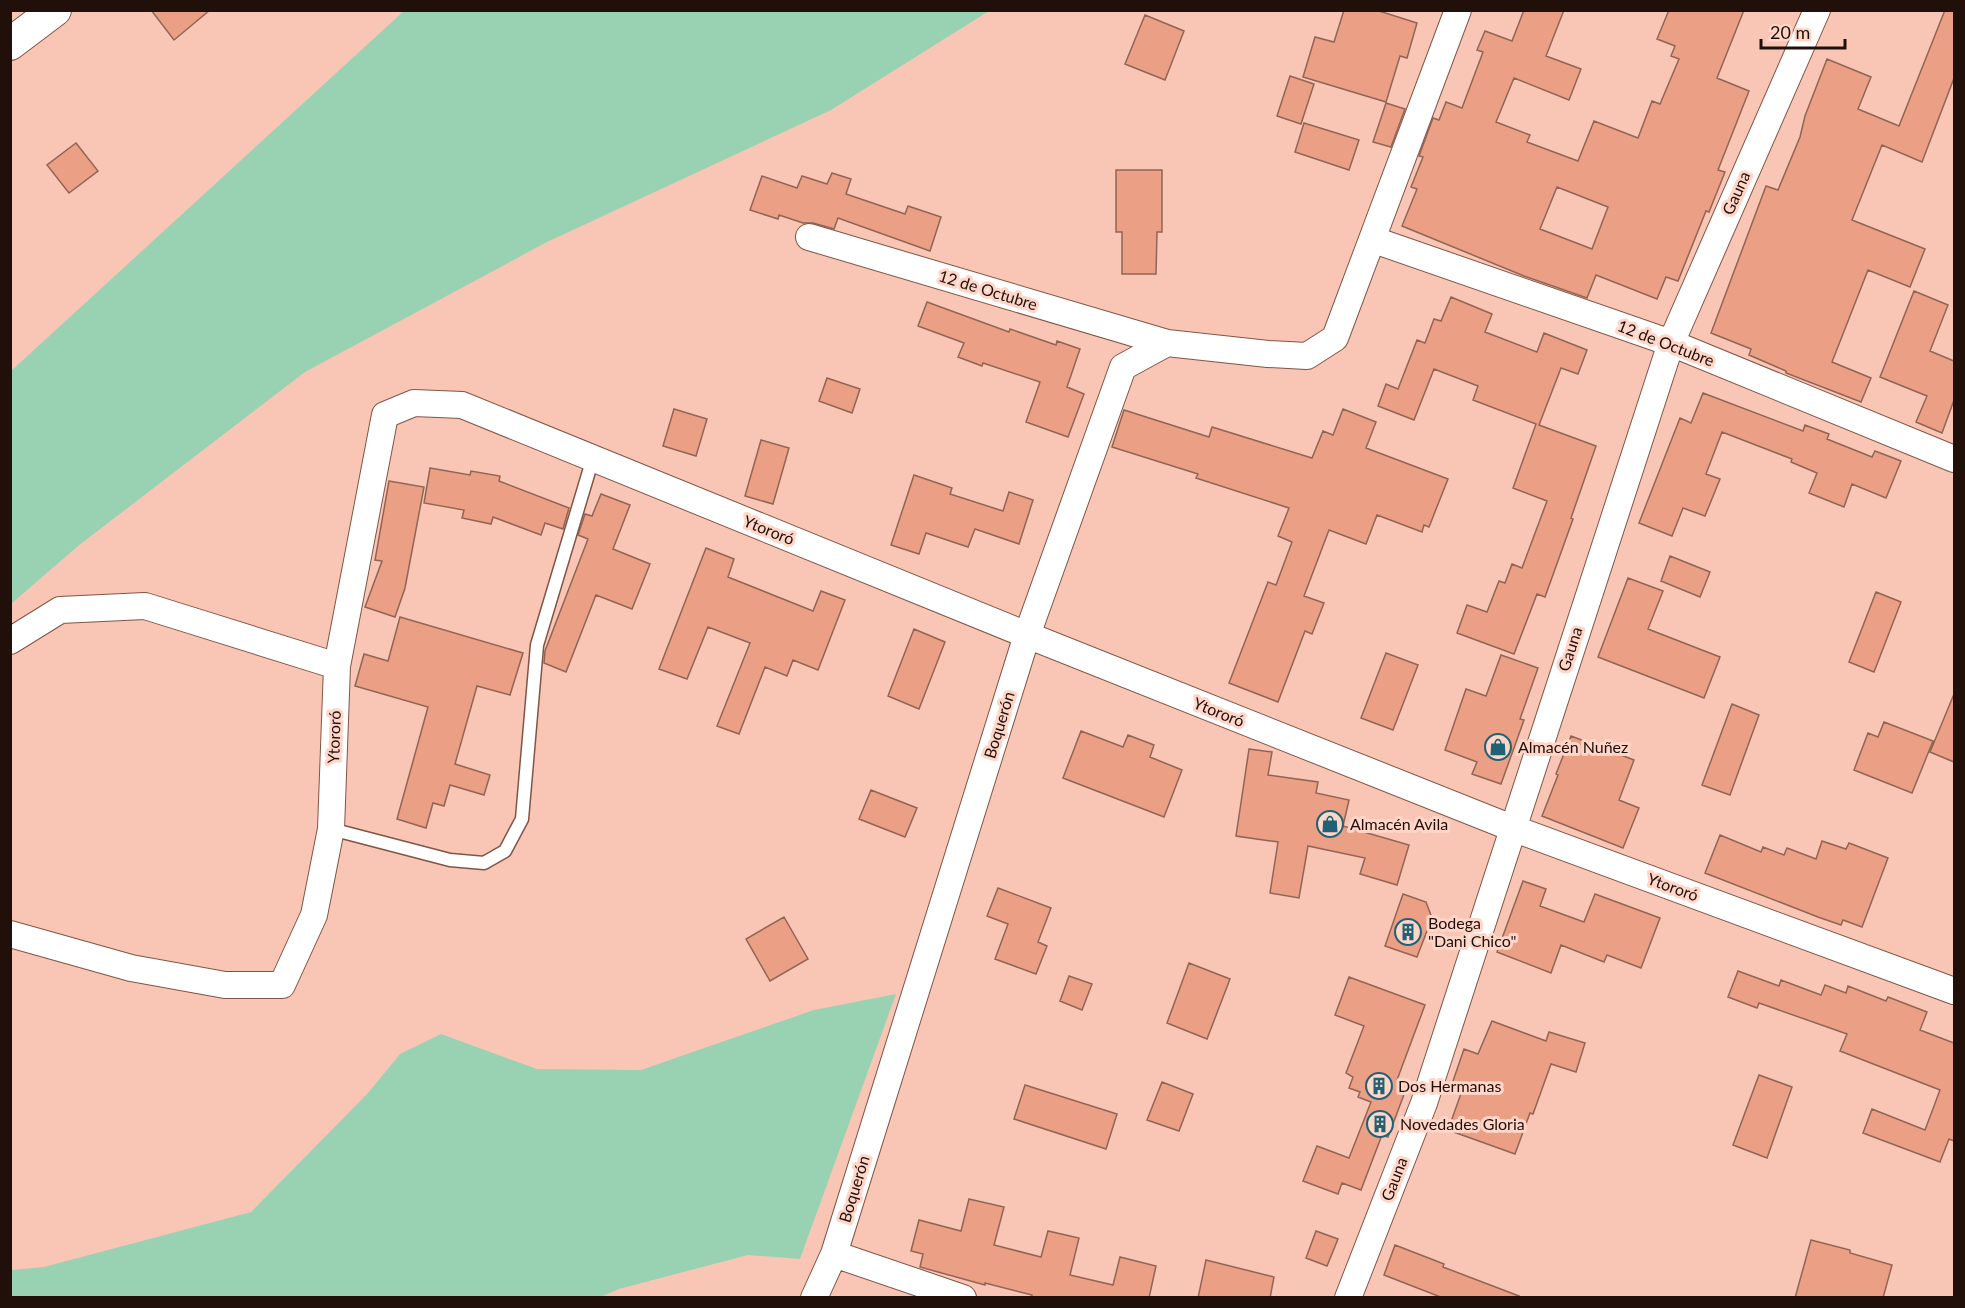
<svg xmlns="http://www.w3.org/2000/svg" width="1965" height="1308" viewBox="0 0 1965 1308" font-family="Lato,sans-serif">
  <style>
    .green { fill: #99d2b3 }
    .building { fill: #eb9f85; stroke: #916555; stroke-width: 1.5; fill-rule: evenodd }
    .lines { fill: none; stroke-linecap: round; stroke-linejoin: round }
    .service-casing { stroke: #805546; stroke-width: 15 }
    .minor-casing { stroke: #805546; stroke-width: 28 }
    .tertiary-casing { stroke: #805546; stroke-width: 34 }
    .service { stroke: #fff; stroke-width: 12 }
    .minor { stroke: #fff; stroke-width: 26 }
    .tertiary { stroke: #fff; stroke-width: 32 }
    .labels { text-anchor: middle; stroke-width: 6; stroke-linejoin: round; paint-order: stroke }
    .street-label { font-size: 16px; fill: #21100a; stroke: #ffd6c8 }
    .poi-label { font-size: 16px; fill: #21100a; stroke: #ffd6c8; text-anchor: start }
  </style>
  <rect width="100%" height="100%" fill="#f9c6b5"/>
  <path class="green" d="M405,10L989,11L831,110L547,242L305,372L78,546L11,604V371Z
    M896,994L800,1259L748,1255L619,1289L598,1298L11,1297V1270L44,1267L251,1212L368,1093L400,1054L441,1034L537,1069L641,1070L814,1010Z"/>
  <path class="building" d="M151,10H210L174,40Z
    M1344,10H1376L1417,23L1407,58L1400,56L1386,102L1303,77L1315,37L1334,42Z
    M1524,10H1564L1546,56L1581,69L1569,100L1514,78L1496,122L1530,135L1527,142L1578,161L1594,121L1638,138L1652,101L1660,104L1679,59L1671,56L1675,46L1657,39L1669,10H1744L1717,78L1749,91L1718,170L1725,172L1709,212L1706,211L1678,281L1666,277L1657,299L1596,275L1587,298L1524,276L1402,226L1417,189L1411,187L1423,157L1419,156L1433,118L1439,120L1446,102L1462,108L1483,52L1477,50L1485,31L1512,41ZM1557,187L1608,207L1592,249L1540,229Z
    M1945,10H1954V78L1922,162L1882,145L1852,220L1925,249L1910,287L1868,270L1832,362L1871,378L1861,402L1786,373V371L1749,355L1751,349L1711,333L1766,186L1778,190L1800,137L1805,116L1827,59L1871,77L1858,109L1899,126Z
    M1145,15L1184,31L1165,80L1125,64Z
    M1290,76L1314,84L1301,124L1277,116Z
    M1386,103L1405,109L1391,147L1373,142Z
    M1304,123L1359,140L1349,170L1295,152Z
    M76,143L98,171L69,193L47,165Z
    M1116,170H1162V232H1157L1156,274H1122V232H1116Z
    M832,173L851,179L846,194L905,214L908,206L941,217L930,251L838,218L834,229L813,223H803L779,215L778,219L750,210L762,176L797,188L802,176L827,184Z
    M1914,291L1948,305L1930,351L1954,361V400L1942,433L1916,422L1927,396L1880,377Z
    M1451,297L1492,314L1485,332L1537,352L1544,333L1587,350L1578,374L1561,368L1539,425L1596,446L1571,518L1573,519L1545,597L1537,594L1514,654L1457,633L1467,605L1487,612L1499,581L1505,583L1512,564L1522,568L1547,501L1513,488L1536,424L1473,400L1478,386L1434,369L1414,420L1378,406L1386,384L1398,389L1417,340L1425,343L1434,319L1441,321Z
    M927,302L1009,332L1010,329L1056,345L1057,341L1080,349L1067,387L1084,394L1068,437L1026,422L1040,382L983,363L982,366L958,357L964,343L918,326Z
    M827,378L860,389L852,413L819,401Z
    M1703,393L1803,431L1805,425L1829,434L1827,439L1872,457L1875,451L1901,461L1886,498L1852,484L1844,507L1809,493L1817,473L1791,462L1792,459L1722,432L1706,474L1720,479L1705,516L1683,508L1672,536L1639,523L1680,418L1691,423Z
    M674,409L707,419L696,456L663,446Z
    M1343,409L1376,422L1366,448L1448,479L1429,527L1424,525L1422,532L1377,515L1366,544L1329,530L1304,596L1324,603L1312,634L1305,631L1278,702L1229,683L1268,582L1276,585L1292,542L1278,536L1289,508L1196,478L1198,474L1112,447L1124,410L1209,437L1212,427L1312,458L1323,431L1333,435Z
    M761,440L789,448L773,504L745,496Z
    M430,468L470,475L471,471L500,476L499,481L569,508L563,529L545,523L541,535L493,517L491,524L462,518L464,510L424,503Z
    M914,475L952,488L950,494L1003,511L1009,492L1033,500L1019,544L975,529L968,547L926,533L919,554L891,545Z
    M389,481L424,487L405,588L395,617L365,607L382,561L375,560Z
    M601,494L630,505L613,549L650,564L632,609L596,595L566,672L544,663L545,651L588,539L578,535L585,514L592,516Z
    M706,548L734,559L728,577L813,611L821,591L845,600L818,670L793,660L787,676L765,667L739,734L717,726L750,643L708,627L687,679L659,669Z
    M1670,556L1710,572L1700,597L1661,581Z
    M1628,578L1663,591L1648,629L1720,657L1704,698L1598,657Z
    M1876,592L1901,602L1874,672L1849,662Z
    M400,617L523,653L510,695L477,686L455,764L490,775L484,795L450,785L444,806L433,803L426,828L397,819L428,707L355,686L364,654L388,661Z
    M914,629L945,642L919,709L888,696Z
    M1386,653L1418,665L1393,730L1361,718Z
    M1501,655L1538,668L1520,719L1524,720L1501,784L1472,774L1477,762L1445,750L1466,689L1486,696Z
    M1954,694V762L1930,752Z
    M1732,704L1759,715L1730,795L1702,785Z
    M1884,722L1933,741L1912,793L1854,770L1868,733L1878,737Z
    M1081,731L1123,747L1128,735L1154,745L1150,757L1182,770L1164,817L1063,778Z
    M1571,736L1634,760L1619,800L1639,808L1623,848L1542,816L1558,775L1556,774Z
    M1249,749L1272,752L1268,775L1318,782L1316,793L1349,800L1343,826L1409,845L1397,885L1360,874L1365,858L1308,846L1299,898L1270,893L1278,842L1236,836Z
    M871,790L917,808L905,837L859,819Z
    M1720,835L1761,852L1763,847L1784,855L1787,848L1816,859L1822,841L1846,849L1849,843L1888,858L1862,927L1843,920L1841,925L1818,917L1705,873Z
    M1523,881L1546,889L1540,906L1584,922L1595,894L1660,918L1641,968L1607,955L1604,962L1561,945L1551,973L1497,952Z
    M998,888L1051,908L1038,942L1047,946L1036,974L995,959L1008,924L987,916Z
    M1403,894L1426,902L1432,918L1417,957L1385,946Z
    M784,917L808,959L770,981L746,939Z
    M1189,963L1230,979L1207,1039L1167,1023Z
    M1738,971L1779,986L1781,980L1821,995L1825,985L1846,993L1848,986L1886,1001L1888,997L1927,1012L1920,1030L1954,1043V1141L1949,1139L1940,1162L1863,1133L1872,1109L1925,1130L1940,1090L1840,1051L1847,1034L1759,1003L1757,1008L1728,997Z
    M1069,976L1092,984L1082,1010L1060,1001Z
    M1349,977L1425,1005L1397,1080L1408,1084L1388,1137L1382,1135L1361,1190L1342,1183L1338,1194L1303,1181L1317,1146L1349,1158L1371,1102L1358,1097L1360,1092L1349,1088L1353,1077L1346,1073L1364,1026L1335,1015Z
    M1492,1021L1546,1041L1549,1032L1585,1043L1576,1072L1551,1064L1533,1114L1530,1113L1515,1154L1448,1130L1463,1088L1452,1084L1464,1049L1478,1054Z
    M1759,1075L1792,1087L1767,1158L1733,1145Z
    M1162,1082L1193,1094L1179,1131L1147,1120Z
    M1025,1085L1117,1114L1106,1149L1014,1119Z
    M969,1199L1004,1207L994,1245L1041,1257L1048,1231L1079,1238L1070,1275L1113,1285L1120,1257L1156,1266L1149,1298H1031L1032,1295L985,1283V1285L920,1267L923,1254L911,1251L919,1220L961,1231Z
    M1316,1231L1338,1239L1327,1266L1306,1258Z
    M1811,1240L1850,1250V1253L1892,1265L1883,1298H1795Z
    M1395,1245L1444,1264L1443,1267L1519,1296L1518,1298H1443L1384,1275Z
    M1206,1260L1274,1277L1270,1298H1198Z"/>
  <g class="lines">
    <defs>
      <path id="service" d="M331,829L450,860L484,863L505,851L522,819L537,645L593,458"/>
      <path id="minor" d="M809,237L1167,343
        M1374,240L1671,343L1954,459
        M10,641L60,610L145,606L337,666
        M10,934L131,968L225,985H282L314,915L331,829L337,666L385,415L414,403L462,405L1027,635L1512,828L1954,991
        M834,1254L963,1298
        M814,1298L834,1254L1027,635L1123,367L1167,343L1268,354L1307,356L1335,338L1458,10
        M1348,1298L1424,1103L1671,343L1817,10"/>
      <path id="tertiary" d="M10,44L55,10"/>
    </defs>
    <use href="#service" class="service-casing"/>
    <use href="#minor" class="minor-casing"/>
    <use href="#tertiary" class="tertiary-casing"/>
    <use href="#service" class="service"/>
    <use href="#minor" class="minor"/>
    <use href="#tertiary" class="tertiary"/>
  </g>
  <defs>
    <symbol id="shop-ring" viewBox="-11 -11 22 22"><circle r="9.5" fill="#ffd6c8" stroke="#1f6275" stroke-width="1.5"/><path d="M-5-2.5h2.3a2.7 3.5 0 0 1 5.4 0H5L5.5 6h-11ZM-1.5-2.5h3a1.5 2.3 0 0 0-3 0Z" fill="#1f6275"/></symbol>
    <symbol id="building-ring" viewBox="-11 -11 22 22"><circle r="9.5" fill="#ffd6c8" stroke="#1f6275" stroke-width="1.5"/><path d="M-4-6H4V6H1V3H-1V6H-4ZM-2.5-4.3h1.7v1.8h-1.7ZM.8-4.3h1.7v1.8H.8ZM-2.5-1h1.7V.8h-1.7ZM.8-1h1.7V.8H.8Z" fill="#1f6275"/></symbol>
  </defs>
  <g fill-rule="evenodd">
    <use href="#shop-ring" x="1483" y="732" width="30" height="30"/>
    <use href="#shop-ring" x="1315" y="809" width="30" height="30"/>
    <use href="#building-ring" x="1393" y="917" width="30" height="30"/>
    <use href="#building-ring" x="1364" y="1071" width="30" height="30"/>
    <use href="#building-ring" x="1365" y="1109" width="30" height="30"/>
  </g>
  <g class="labels">
    <g class="street-label">
      <text transform="translate(1736 193) rotate(-66)" y="6">Gauna</text>
      <text transform="translate(988 290) rotate(17)" y="6">12 de Octubre</text>
      <text transform="translate(1666 343) rotate(21)" y="6">12 de Octubre</text>
      <text transform="translate(769 530) rotate(22)" y="6">Ytororó</text>
      <text transform="translate(1570 649) rotate(-72)" y="6">Gauna</text>
      <text transform="translate(1219 712) rotate(22)" y="6">Ytororó</text>
      <text transform="translate(999 725) rotate(-73)" y="6">Boquerón</text>
      <text transform="translate(334 737) rotate(-88)" y="6">Ytororó</text>
      <text transform="translate(1673 887) rotate(20)" y="6">Ytororó</text>
      <text transform="translate(1394 1179) rotate(-69)" y="6">Gauna</text>
      <text transform="translate(854 1189) rotate(-73)" y="6">Boquerón</text>
    </g>
    <g class="poi-label">
      <text x="1518" y="753">Almacén Nuñez</text>
      <text x="1350" y="830">Almacén Avila</text>
      <text x="1428" y="929">Bodega<tspan x="1428" dy="18">"Dani Chico"</tspan></text>
      <text x="1398" y="1092">Dos Hermanas</text>
      <text x="1400" y="1130">Novedades Gloria</text>
    </g>
  </g>
  <rect width="1965" height="1308" fill="none" stroke="#21100a" stroke-width="24"/>
  <path d="M1761 39v9h84v-9" fill="none" stroke="#21100a" stroke-width="3"/>
  <text x="1770" y="39" font-size="18" fill="#21100a" stroke="#ffd6c8" stroke-width="4.5" paint-order="stroke">20 m</text>
</svg>
